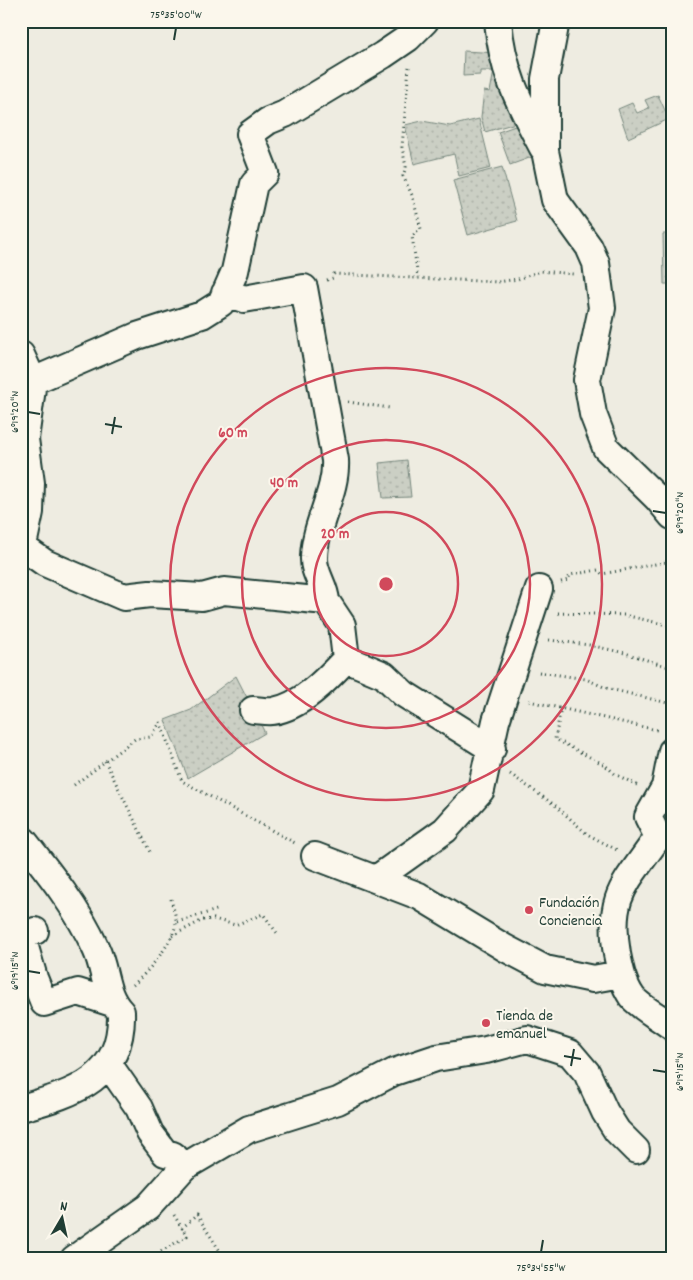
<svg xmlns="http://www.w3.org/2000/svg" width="693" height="1280" viewBox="0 0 693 1280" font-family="Dekko,sans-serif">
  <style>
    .grass { fill: url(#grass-dots); stroke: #75867c }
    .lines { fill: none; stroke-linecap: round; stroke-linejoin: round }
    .minor-casing { stroke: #1f3d34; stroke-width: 30 }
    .path { stroke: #1f3d34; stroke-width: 3; stroke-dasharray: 1 4; stroke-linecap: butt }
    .minor { stroke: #fbf7ec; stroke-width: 26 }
    .ticks { fill: none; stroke: #1f3d34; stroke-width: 2 }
    .ring { fill: none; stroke: #d1495b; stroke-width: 2.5 }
    .poi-dot { fill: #d1495b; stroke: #fbf7ec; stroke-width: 2 }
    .labels { text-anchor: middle; stroke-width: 4; stroke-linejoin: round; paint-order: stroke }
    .poi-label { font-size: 16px; fill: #1f3d34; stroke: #fbf7ec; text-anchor: start }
    .centre { fill: #d1495b; stroke: #fbf7ec; stroke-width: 2.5 }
    .ring-label { font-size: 15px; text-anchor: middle; font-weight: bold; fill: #d1495b; stroke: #fbf7ec; stroke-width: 4; stroke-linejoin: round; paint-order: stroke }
    .neatline { fill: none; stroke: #1f3d34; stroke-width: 2 }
    .ticks-label { font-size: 12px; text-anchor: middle; fill: #1f3d34 }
  </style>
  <defs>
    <pattern id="grass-dots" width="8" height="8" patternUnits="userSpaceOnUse" patternTransform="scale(1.25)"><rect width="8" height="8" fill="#cbcfc4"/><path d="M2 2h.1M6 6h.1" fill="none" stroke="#aeb3a9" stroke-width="1.8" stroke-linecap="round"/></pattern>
  </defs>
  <rect width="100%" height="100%" fill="#eeece1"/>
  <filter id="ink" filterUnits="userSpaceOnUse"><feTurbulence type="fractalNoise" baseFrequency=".02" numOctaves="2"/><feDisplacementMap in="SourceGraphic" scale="10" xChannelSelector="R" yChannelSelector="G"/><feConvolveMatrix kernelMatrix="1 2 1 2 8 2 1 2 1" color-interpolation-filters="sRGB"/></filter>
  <g filter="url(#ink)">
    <path class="grass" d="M464,51L498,53L519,122L485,132L481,117L484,91L490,92L494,71H480V75L463,76Z
      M658,95L669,119L628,138L618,109L632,103L637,113L649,108L645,100Z
      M479,119L491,168L459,176L454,154L414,164L405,125L422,121L450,126Z
      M521,124L532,157L510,165L498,132Z
      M502,167L517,221L468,235L453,180Z
      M663,234H672V284H664Z
      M407,460L411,497L383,498L379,463Z
      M236,676L265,733L188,778L165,720L191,710Z"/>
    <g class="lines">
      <defs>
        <path id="minor" d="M498,21C502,72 520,104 543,148
          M556,21L545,79V151L555,200L589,247L596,263L602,308L587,380L593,414L606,448L657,498L672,516
          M225,293L244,299L304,288L335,460C337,492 315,523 314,557C313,573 325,585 326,601
          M21,355L33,381L25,439L31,483L30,512L21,555
          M33,381L137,336L202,315L221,303L235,271L254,184L265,173L250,134L268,121L285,114L383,55L408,38L425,21
          M21,546L45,563L124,597L150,594L202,597L224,591L326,601L342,625L346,659
          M346,659L384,675L404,694L492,749
          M253,710C259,710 267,712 273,711C301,707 328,678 346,659
          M672,751L665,787L648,817L658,837C627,883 607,894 617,954C620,969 623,984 632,997C640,1007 661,1018 672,1027
          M315,856L419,896L505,948L545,969L593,979L621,974
          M376,879L445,830L481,790L496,721L539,589
          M35,931L22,937L34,978L44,1003L78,992L112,1003
          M109,1065L139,1108L150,1133L165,1153L173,1155L184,1167
          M21,1108C76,1093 123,1078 121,1012C104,995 106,970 96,949C78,909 51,875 24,841
          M74,1259L148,1207L184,1167L249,1129L338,1101L394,1072L436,1058L486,1050L527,1039L570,1053L587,1073L605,1112L617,1131L636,1150"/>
      </defs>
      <use href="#minor" class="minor-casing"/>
      <path class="path" d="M409,67L402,147L406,167L403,176L412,195L421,229L412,236L418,278
        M327,280L333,278L334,274L498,282L518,279L541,271L573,274
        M348,402L390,408
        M561,582L568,580L570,575L598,570L602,574L672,561
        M558,613L624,615L672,626
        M549,640L589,645L625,653L672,668
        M539,672L586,679L606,688L672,704
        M529,701L657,730
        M561,708L555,739L605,765L615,774L637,785
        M160,722L182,781L295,843
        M105,761L151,854
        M510,774L556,806L587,834L619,851
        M74,785L135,739L151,737L160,723
        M177,922L220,909
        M172,936L203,920L214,919L235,925L263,914L277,933
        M133,985C146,974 176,940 176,921C176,915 172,905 171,899
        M174,1215L182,1228L197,1215L225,1259
        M148,1259L187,1236L182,1228"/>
      <use href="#minor" class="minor"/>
    </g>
  </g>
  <path class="ticks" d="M174,40L176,28M28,412L40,414M105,424L122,427M112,434L115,417M653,511L666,513M28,971L40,973M564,1056L581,1059M571,1066L574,1049M653,1070L666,1072M541,1252L543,1240"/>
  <g class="ring">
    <circle cx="386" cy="584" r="72"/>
    <circle cx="386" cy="584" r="144"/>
    <circle cx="386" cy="584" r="216"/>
  </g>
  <g class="poi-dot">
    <circle cx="529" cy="910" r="5"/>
    <circle cx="486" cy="1023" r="5"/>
  </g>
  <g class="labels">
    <g class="poi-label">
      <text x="539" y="907">Fundación<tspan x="539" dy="18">Conciencia</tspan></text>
      <text x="496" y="1020">Tienda de<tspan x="496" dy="18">emanuel</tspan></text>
    </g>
  </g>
  <circle cx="386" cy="584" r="8" class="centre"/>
  <g class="ring-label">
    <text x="233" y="437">60 m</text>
    <text x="284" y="487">40 m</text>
    <text x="335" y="538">20 m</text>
  </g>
  <rect width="693" height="1280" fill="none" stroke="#fbf7ec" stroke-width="55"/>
  <g transform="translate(62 1218) rotate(9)" stroke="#fbf7ec" stroke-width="4" paint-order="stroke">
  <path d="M0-4L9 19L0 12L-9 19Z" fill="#1f3d34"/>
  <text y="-8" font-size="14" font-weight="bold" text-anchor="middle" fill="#1f3d34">N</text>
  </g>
  <rect x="28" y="28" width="638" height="1224" class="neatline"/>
  <g class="ticks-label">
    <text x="176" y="18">75°35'00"W</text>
    <text transform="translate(14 412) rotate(-90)" y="4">6°19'20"N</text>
    <text transform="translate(679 513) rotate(-90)" y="4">6°19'20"N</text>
    <text transform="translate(14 971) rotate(-90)" y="4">6°19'15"N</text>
    <text transform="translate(679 1072) rotate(-90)" y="4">6°19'15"N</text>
    <text x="541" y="1271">75°34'55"W</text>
  </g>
</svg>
